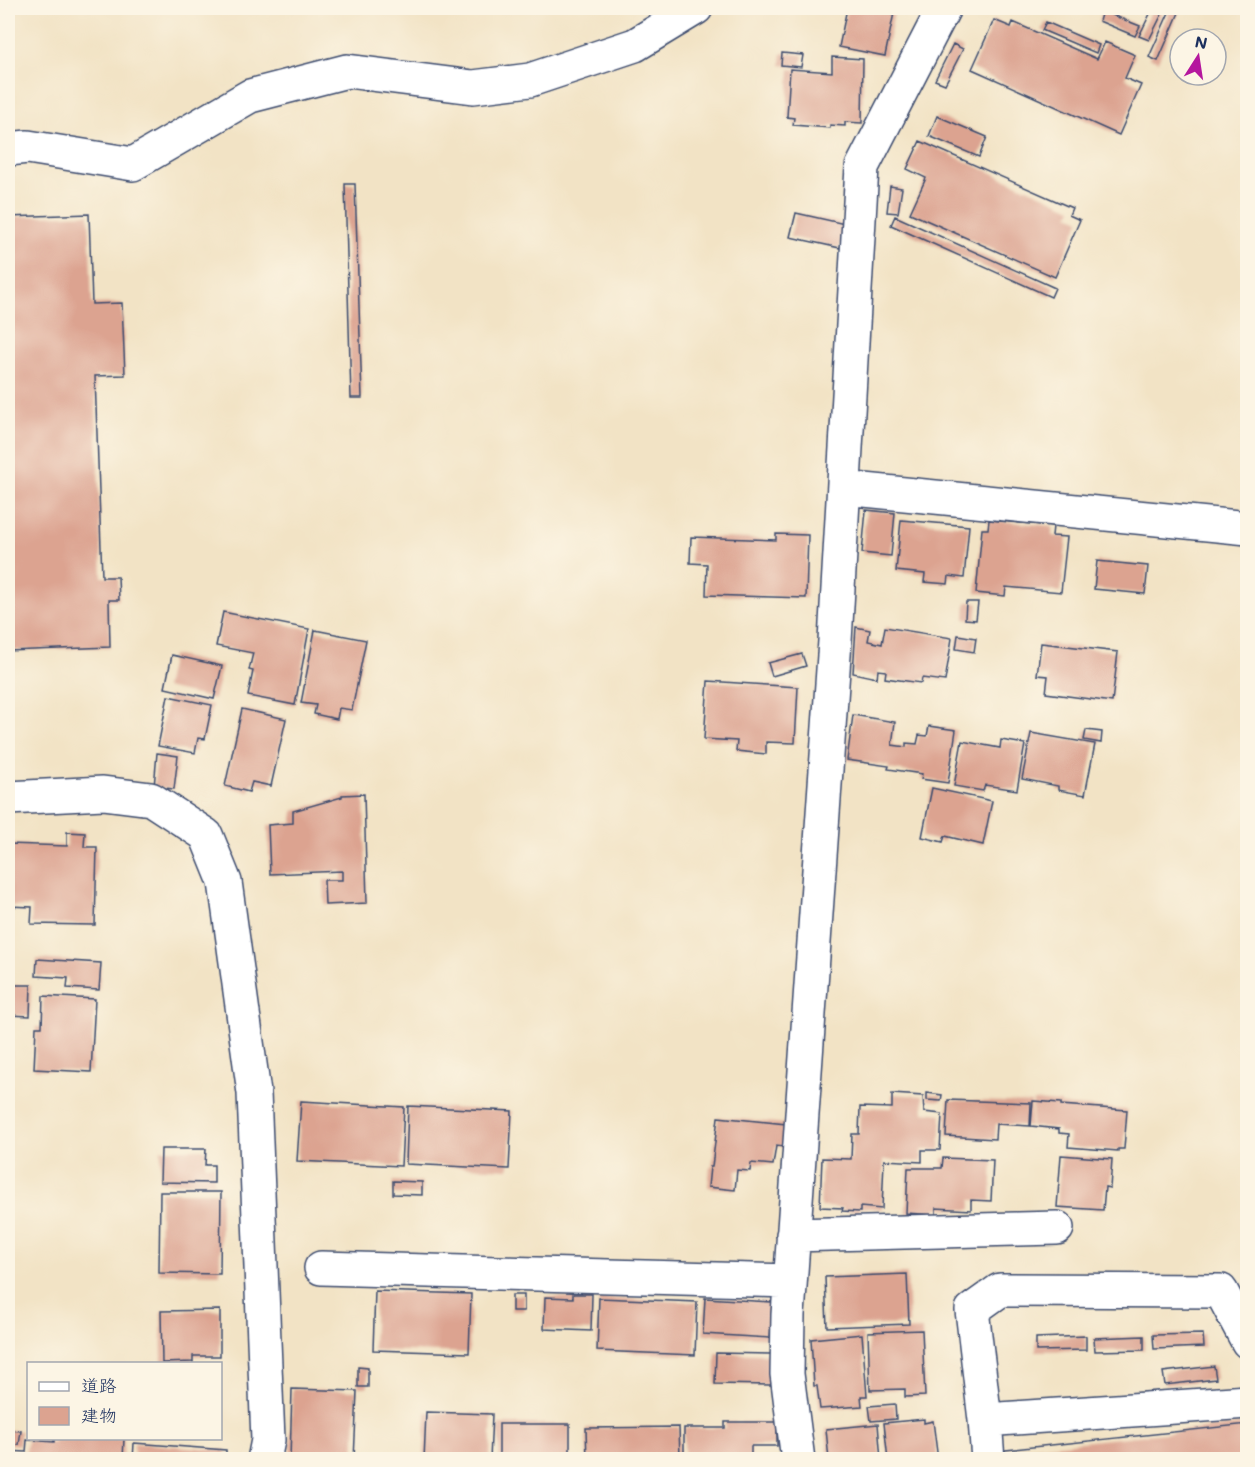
<svg xmlns="http://www.w3.org/2000/svg" width="1255" height="1467" viewBox="0 0 1255 1467" font-family="Mali,'Klee One',sans-serif">
  <style>
    .building { fill: #dca390 }
    .lines { fill: none; stroke-linecap: round; stroke-linejoin: round }
    .street-casing { stroke: #3b4a6d; stroke-width: 36 }
    .street { stroke: #fff; stroke-width: 33 }
  </style>
  <rect width="100%" height="100%" fill="#fcf5e5"/>
  <filter id="ink" filterUnits="userSpaceOnUse"><feTurbulence type="fractalNoise" baseFrequency=".0167" numOctaves="2"/><feDisplacementMap in="SourceGraphic" scale="12" xChannelSelector="R" yChannelSelector="G"/><feConvolveMatrix kernelMatrix="1 2 1 2 8 2 1 2 1" color-interpolation-filters="sRGB"/></filter>
  <filter id="wash" filterUnits="userSpaceOnUse"><feTurbulence type="fractalNoise" baseFrequency=".008" numOctaves="4" result="noise"/><feDisplacementMap in="SourceGraphic" scale="24" xChannelSelector="R" yChannelSelector="G"/><feGaussianBlur stdDeviation="1.35" result="paint"/><feColorMatrix in="noise" values="0 0 0 0 0 0 0 0 0 0 0 0 0 0 0 0 0 1.4 0 .05"/><feComposite in="paint" operator="in"/></filter>
  <g filter="url(#wash)">
    <rect width="100%" height="100%" fill="#f2e3c5"/>
    <g id="blocks">
      <path class="building" d="M497,8H512V11L497,12Z
        M847,8H895L885,56L839,47Z
        M1153,8H1165L1149,40L1139,36Z
        M1171,8H1181L1158,61L1149,57Z
        M1102,11L1140,26L1135,36L1099,21Z
        M994,20L1011,27L1013,22L1097,59L1105,42L1135,55L1125,78L1141,85L1119,135L972,69Z
        M1046,22L1099,45L1096,53L1042,30Z
        M953,44L963,49L945,84L935,80Z
        M782,53L803,55L801,67L781,65Z
        M832,57L863,59L862,123L845,122V126L830,125V128L793,125L794,118L787,117L790,69L832,72Z
        M937,116L987,137L979,157L929,136Z
        M920,141L1072,208L1069,215L1080,220L1055,277L910,213L926,178L907,169Z
        M345,184H355L362,398H351Z
        M890,186L902,188L898,213L887,212Z
        M796,213L845,224L840,248L790,237Z
        M89,214L92,304L122,303L125,375L95,376L102,577H118L119,600H109L110,647L8,651V217Z
        M895,216L1055,288L1051,297L891,225Z
        M866,510L895,513L891,556L862,553Z
        M901,520L969,526L964,578L949,576L948,584L924,582L925,574L896,571Z
        M989,520L1053,526L1052,536L1067,537L1061,592L1006,587L1005,596L976,593L982,529H988Z
        M776,534L808,535L806,598L706,595L707,564L690,563L691,537L776,540Z
        M1097,561L1148,566L1145,594L1094,589Z
        M966,602H978L976,620L965,619Z
        M223,612L309,629L295,705L248,696L253,671L249,670L253,653L216,646Z
        M856,627L870,630L868,641L882,644L885,627L952,638L945,681L922,678L921,683L885,678L886,671L878,670L877,678L853,673Z
        M315,630L366,640L352,710L339,708L337,719L314,714L316,705L301,703Z
        M958,635L976,638L974,652L956,649Z
        M1041,643L1118,652L1112,702L1046,693L1048,676L1037,675Z
        M802,654L806,666L772,676L768,663Z
        M172,655L222,666L214,699L165,688Z
        M708,681L798,687L795,743L766,742V754L736,751L737,741L704,739Z
        M168,696L212,705L205,739L198,738L195,753L158,746Z
        M242,709L286,719L271,786L252,782L249,792L225,786Z
        M853,715L895,722L892,745L906,747V743L917,744L919,735L927,736L929,726L956,730L948,783L921,779L922,774L888,769L889,766L847,760Z
        M1086,730L1102,732L1101,743L1084,740Z
        M1031,733L1095,744L1085,795L1058,790V786L1022,779Z
        M1001,740L1025,744L1017,790L985,785L983,791L954,786L962,741L1000,748Z
        M157,753L178,756L174,789L154,787Z
        M932,788L992,801L983,845L945,836L943,842L922,837Z
        M364,794L367,903L325,905L324,880H342V871L270,874L268,825L293,823V811L342,797V795Z
        M67,832L85,833L84,847H97L95,925L31,924L32,907L8,906V844L67,846Z
        M37,959L101,963L99,990L67,988L68,978L36,976Z
        M8,985H31L30,1016L8,1015Z
        M43,996L95,999L91,1072L34,1069L36,1027H42Z
        M8,1018H12L11,1089H8Z
        M927,1093L942,1095L941,1101L927,1100Z
        M892,1094L923,1096L924,1112L942,1114L940,1150H922V1162L884,1160L882,1209L860,1207V1212L842,1211L843,1208L820,1207L822,1158L851,1159L852,1134H859L860,1107L892,1108Z
        M948,1100L1031,1103L1030,1126L996,1124L995,1139L946,1136Z
        M301,1101L404,1107L401,1166L297,1161Z
        M1033,1101L1061,1103V1105L1127,1110L1124,1149H1118V1151L1068,1147L1069,1134L1059,1133V1129L1031,1126Z
        M408,1106L512,1111L509,1169L406,1164Z
        M718,1117L786,1124L784,1147L776,1146L773,1165L751,1163L750,1171L737,1170L735,1190L708,1187L710,1167H712Z
        M161,1149H206L205,1165H214V1183L160,1182Z
        M1061,1155L1112,1159L1110,1188L1105,1187L1103,1210L1057,1207Z
        M943,1158L993,1160L991,1201L971,1200V1210L936,1208V1215L906,1213L908,1168H942Z
        M393,1181L422,1182V1195L393,1194Z
        M160,1192H221L220,1274L159,1273Z
        M907,1274L909,1324L827,1327L825,1277Z
        M375,1291L471,1294L469,1353L373,1350Z
        M573,1294H592L591,1331L544,1329L545,1297L573,1298Z
        M512,1295H524V1311H512Z
        M599,1298L697,1302L695,1355L597,1351Z
        M705,1298L772,1302L770,1338L703,1334Z
        M220,1310V1356H193V1362L162,1363L161,1311Z
        M922,1330L925,1396L905,1397V1389L870,1390L868,1332Z
        M862,1334L867,1396H861L862,1406L820,1409L817,1386H814L811,1339Z
        M1203,1334L1204,1347L1154,1349L1153,1335Z
        M1086,1336V1350L1036,1351V1338Z
        M1144,1336V1350L1095,1351L1094,1338Z
        M716,1353L771,1354V1385L715,1384Z
        M1214,1366L1216,1379L1165,1385L1163,1372Z
        M358,1367L368,1368V1387H358Z
        M292,1389L357,1391L354,1460H290Z
        M895,1404L896,1419L871,1421L869,1406Z
        M426,1412L492,1414L490,1460H424Z
        M924,1419V1423L933,1421L938,1460H888L884,1423Z
        M725,1422H777V1446H751V1460H684V1428H725Z
        M499,1424H570V1460H499Z
        M878,1424L881,1460H829L826,1429Z
        M1248,1424V1459L997,1460L996,1451Z
        M679,1427L680,1458L587,1460L586,1428Z
        M8,1430L21,1431L19,1445L8,1444Z
        M54,1438H124L123,1460H8V1451L26,1452L27,1440L54,1442Z
        M134,1443L226,1450V1460H133Z"/>
    </g>
  </g>
  <g filter="url(#ink)">
    <use href="#blocks" fill-opacity="0" stroke="#3b4a6d" stroke-width="1.5"/>
    <g class="lines">
      <defs>
        <path id="street" d="M8,149L28,147L133,164L250,96L347,71L473,87L530,80L635,45L696,8
          M844,488L1248,528
          M8,798L103,793L151,799L206,835L225,882L254,1093L268,1440L264,1460
          M793,1235L1057,1228
          M321,1268L790,1281
          M985,1420L1248,1402
          M798,1460L787,1374L788,1315L835,641L862,167L944,8
          M988,1460L985,1420L972,1310L1000,1290L1221,1291L1248,1342"/>
      </defs>
      <use href="#street" class="street-casing"/>
      <use href="#street" class="street"/>
    </g>
  </g>
  <rect width="1255" height="1467" fill="none" stroke="#fcf5e5" stroke-width="30"/>
  <rect x="27" y="1362" width="195" height="78" fill="#fcf5e5" stroke="#a2a6af" stroke-width="1.5"/>
  <rect x="39" y="1382" width="30" height="9" fill="#ffffff" stroke="#a2a6af" stroke-width="1.5"/>
  <text x="81" y="1392" font-size="18" fill="#1b2f5e">道路</text>
  <rect x="39" y="1407" width="30" height="18" fill="#dca390" stroke="#a2a6af" stroke-width="1.5"/>
  <text x="81" y="1422" font-size="18" fill="#1b2f5e">建物</text>
  <g transform="translate(1198 57) rotate(12)"><circle r="28" fill="#fcf5e5" stroke="#a2a6af" stroke-width="1.5"/>
  <path d="M0-4.5L10 22L0 15L-10 22Z" fill="#b5179e"/>
  <text y="-9" font-size="16" font-weight="bold" text-anchor="middle" fill="#1b2f5e">N</text>
  </g>
</svg>
